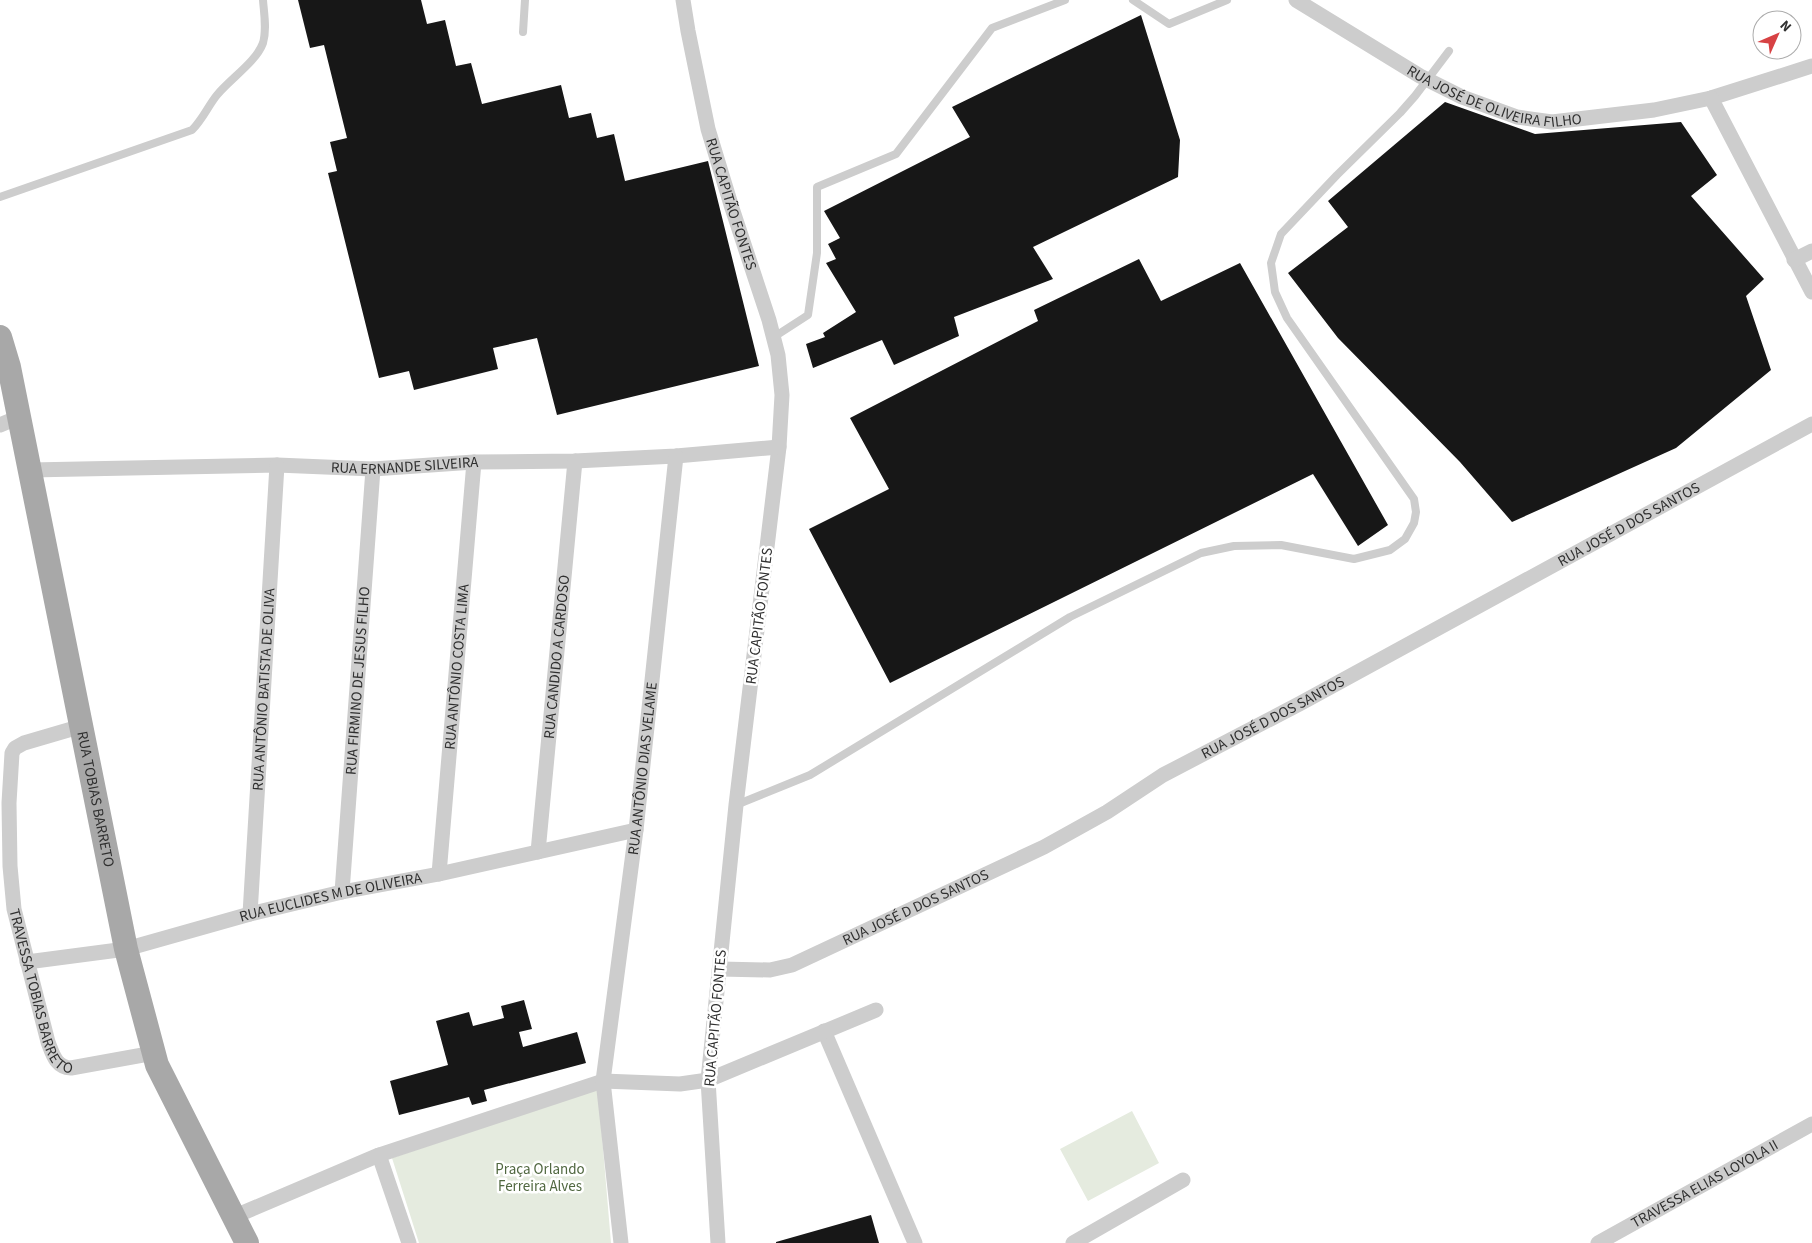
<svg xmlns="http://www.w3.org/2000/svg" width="1812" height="1243" viewBox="0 0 1812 1243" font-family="'Source Sans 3',sans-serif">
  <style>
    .green { fill: #e5ebdf }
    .building { fill: #171717 }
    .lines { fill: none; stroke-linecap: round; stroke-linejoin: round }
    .lane { stroke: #cdcdcd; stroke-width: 8 }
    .street { stroke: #cdcdcd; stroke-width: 15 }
    .primary { stroke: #a8a8a8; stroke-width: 24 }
    .labels { text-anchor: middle; stroke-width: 5; stroke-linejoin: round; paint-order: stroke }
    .street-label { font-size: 15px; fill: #303030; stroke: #fff }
    .park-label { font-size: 15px; fill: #516841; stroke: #fff }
  </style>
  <rect width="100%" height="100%" fill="#fff"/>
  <path class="green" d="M598,1089L611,1243H419L392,1158Z
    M1132,1111L1159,1163L1088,1201L1060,1149Z"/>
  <path class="building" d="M298,0H421L427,24L445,20L456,66L471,63L482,104L561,85L569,118L591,113L597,138L614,134L625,181L708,161L759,366L557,415L537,338L493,348L498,369L414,390L409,371L379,378L328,173L337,171L330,142L347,138L324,45L310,48Z
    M1141,15L1180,140L1178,177L1033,247L1053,279L954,317L959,336L894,365L882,340L813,368L806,344L825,337L823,333L856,312L826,263L836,259L828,244L840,238L824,211L970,137L952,107Z
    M1445,102L1535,134L1681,122L1717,175L1691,196L1764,279L1746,296L1771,370L1676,448L1512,522L1460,462L1338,338L1288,273L1348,227L1328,201Z
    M1139,259L1161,301L1240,263L1388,525L1358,546L1313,474L890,683L809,529L889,489L850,418L1038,321L1034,310Z
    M524,1000L532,1029L519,1032L523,1047L577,1032L586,1063L484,1090L487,1101L472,1105L469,1097L399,1115L390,1081L448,1065L436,1021L469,1012L473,1026L504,1018L501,1006Z
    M871,1215L879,1243H776V1242Z"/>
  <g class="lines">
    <path class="lane" d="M1133,0L1169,24L1227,0
      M523,32L525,0
      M0,197L192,130C203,119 208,106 217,95C230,79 256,62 263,43C267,29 264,14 263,0
      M774,337L808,315L817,253V187L896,154L992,28L1065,0
      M736,805L810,775L1070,617L1201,553L1234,546L1281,545L1354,559L1390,550L1405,539L1414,523L1416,512L1414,499L1287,318L1275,292L1271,263L1281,234L1337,175L1400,113L1415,96L1449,51"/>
    <g class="street">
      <path id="s1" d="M683,0L688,31L708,129L732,208L769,320L778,355L782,395L779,447L736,805L708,1080L718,1243"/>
      <path id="s2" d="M1296,0L1420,76L1462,97L1517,117L1552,122L1654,110L1711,98L1812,66"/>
      <path d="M1711,98L1812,292"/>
      <path d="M1794,260L1812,251"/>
      <path d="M0,425L19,417"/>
      <path id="s3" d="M30,470L277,465L373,469L474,462L575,461L676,456L779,447"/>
      <path id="s4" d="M82,726L24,743L15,748L12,753L9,803L10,866L14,909L48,1042C53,1055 56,1067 71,1068L154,1053"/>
      <path id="s5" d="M538,852L575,461"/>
      <path id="s6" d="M439,874L474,462"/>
      <path id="s7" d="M342,892L373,469"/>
      <path id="s8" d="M250,914L277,465"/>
      <path id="s9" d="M27,962L126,949L250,914L342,892L439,874L636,830"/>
      <path id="s10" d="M720,969L770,970L792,965L1044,847L1107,812L1163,775L1301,703L1812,424"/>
      <path d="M824,1031L915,1243"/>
      <path d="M379,1155L409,1243"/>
      <path d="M233,1217L379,1155L603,1081L680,1084L708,1080L876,1010"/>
      <path id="s11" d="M621,1243L603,1081L636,830L676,456"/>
      <path d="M1073,1243L1183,1180"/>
      <path id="s12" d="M1598,1243L1812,1124"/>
    </g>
    <path class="primary" id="s13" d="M0,337L9,367L126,949L157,1065L247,1243"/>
  </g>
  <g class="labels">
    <g class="street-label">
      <text dy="5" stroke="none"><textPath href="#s2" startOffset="224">RUA JOSÉ DE OLIVEIRA FILHO</textPath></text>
      <text dy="5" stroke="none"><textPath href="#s1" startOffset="210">RUA CAPITÃO FONTES</textPath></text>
      <text dy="5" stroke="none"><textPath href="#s3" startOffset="375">RUA ERNANDE SILVEIRA</textPath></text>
      <text dy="5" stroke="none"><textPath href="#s10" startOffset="1019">RUA JOSÉ D DOS SANTOS</textPath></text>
      <text transform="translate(759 616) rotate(-83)" y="5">RUA CAPITÃO FONTES</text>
      <text dy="5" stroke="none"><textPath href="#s5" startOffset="196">RUA CANDIDO A CARDOSO</textPath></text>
      <text dy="5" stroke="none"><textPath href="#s6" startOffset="208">RUA ANTÔNIO COSTA LIMA</textPath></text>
      <text dy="5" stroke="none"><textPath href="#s7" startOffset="212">RUA FIRMINO DE JESUS FILHO</textPath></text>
      <text dy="5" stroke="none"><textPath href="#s8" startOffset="225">RUA ANTÔNIO BATISTA DE OLIVA</textPath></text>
      <text dy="5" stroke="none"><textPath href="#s10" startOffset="614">RUA JOSÉ D DOS SANTOS</textPath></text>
      <text dy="5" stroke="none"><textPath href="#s11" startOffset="478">RUA ANTÔNIO DIAS VELAME</textPath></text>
      <text dy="5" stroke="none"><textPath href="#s13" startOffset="472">RUA TOBIAS BARRETO</textPath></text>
      <text dy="5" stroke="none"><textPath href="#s9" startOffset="311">RUA EUCLIDES M DE OLIVEIRA</textPath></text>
      <text dy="5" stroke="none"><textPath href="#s10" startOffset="209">RUA JOSÉ D DOS SANTOS</textPath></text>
      <text dy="5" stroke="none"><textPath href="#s4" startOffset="321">TRAVESSA TOBIAS BARRETO</textPath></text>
      <text transform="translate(715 1018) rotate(-85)" y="5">RUA CAPITÃO FONTES</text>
      <text dy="5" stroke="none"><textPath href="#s12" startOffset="122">TRAVESSA ELIAS LOYOLA II</textPath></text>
    </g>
    <g class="park-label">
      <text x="540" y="1174">Praça Orlando<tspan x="540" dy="17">Ferreira Alves</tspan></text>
    </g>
  </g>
  <g transform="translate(1777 35) rotate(45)"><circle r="24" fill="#ffffff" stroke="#acacac"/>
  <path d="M0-4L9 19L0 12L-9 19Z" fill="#d74244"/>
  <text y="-8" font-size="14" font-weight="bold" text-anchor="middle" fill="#303030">N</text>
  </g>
</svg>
